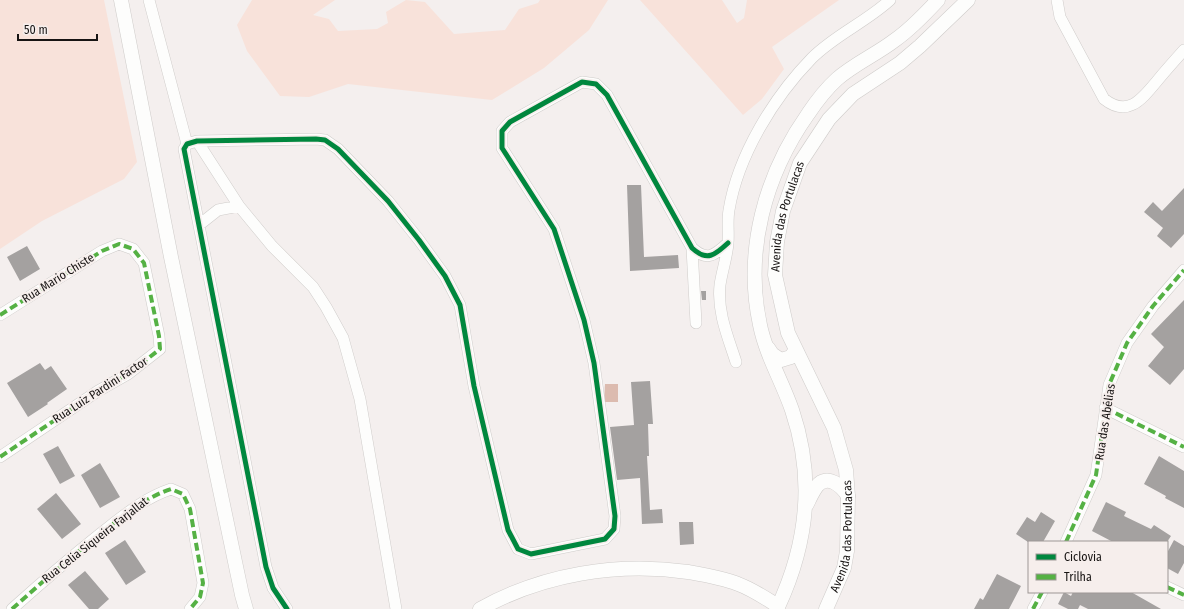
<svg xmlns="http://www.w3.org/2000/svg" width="1184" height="609" viewBox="0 0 1184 609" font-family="'Fira Sans Condensed',sans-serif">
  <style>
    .green { fill: #f8e2da }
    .water { fill: #dcbbaf }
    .building { fill: #a4a1a0 }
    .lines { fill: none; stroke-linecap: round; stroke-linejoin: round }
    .minor-casing { stroke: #cfccca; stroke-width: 12 }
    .tertiary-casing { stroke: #cfccca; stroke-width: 15 }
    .minor { stroke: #fdfdfc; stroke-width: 11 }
    .tertiary { stroke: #fdfdfc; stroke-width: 14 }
    .quiet { stroke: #55b144; stroke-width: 4; stroke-dasharray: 8 4; stroke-linecap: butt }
    .cycleway-casing { stroke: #f6eeec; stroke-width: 8 }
    .cycleway { stroke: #00873e; stroke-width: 5 }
    .labels { text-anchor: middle; stroke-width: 4; stroke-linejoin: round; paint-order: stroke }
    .street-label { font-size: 12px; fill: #171413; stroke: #f6eeec }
  </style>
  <rect width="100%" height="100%" fill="#f4efee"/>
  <path class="green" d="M0,0H104L137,162L124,179L42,221L0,249Z
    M252,0H335L313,15L329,19L338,31L377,29L388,23L386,12L406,0L425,2L454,34L505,30L519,9L538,3L540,0H608L589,30L544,68L492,100L348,84L309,97L280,96L247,51L237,25Z
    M640,0H722L737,23L744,18L747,0H839L772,47L784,69L762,99L743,115Z"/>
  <path class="water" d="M605,384H618V402H604Z"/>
  <path class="building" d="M627,185H641L644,257L678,255L679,268L630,271Z
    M1184,188V234L1171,248L1157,236L1163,228L1144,212L1153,202L1162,211Z
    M27,246L40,269L20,281L7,257Z
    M701,291H706V300H702Z
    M1184,300V369L1170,385L1148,366L1164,347L1151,334Z
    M40,363L45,370L51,366L67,389L47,403L48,404L28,417L7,383Z
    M650,381L653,424H648L649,456H647L650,510L662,509L663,523L642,524L640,478L617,480L610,427L634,425L631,382Z
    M58,446L75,476L60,484L43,454Z
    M1159,456L1184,471V508L1165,498L1166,496L1144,484Z
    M100,463L120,497L100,508L81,475Z
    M56,493L81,524L62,539L37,509Z
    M1106,502L1126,512L1124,516L1151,529L1154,525L1171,536L1167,542H1113L1092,531Z
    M1041,512L1055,521L1043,542H1028L1016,534L1027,517L1035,522Z
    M679,522H693L694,544L680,545Z
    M125,540L146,572L126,585L105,553Z
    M1174,540L1184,546V563L1178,574L1167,568V553Z
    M85,571L109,599L98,609H89L68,585Z
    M997,574L1021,586L1009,609H974L980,598L983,600Z
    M1064,592L1071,596L1073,592H1131L1161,609H1088L1080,605L1078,609H1068L1058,604Z"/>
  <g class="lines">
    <defs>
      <path id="minor" d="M149,0L187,144
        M1057,0L1060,17L1104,99C1128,118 1142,99 1157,81C1166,70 1175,60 1184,50
        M197,141L239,206L272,246L313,287L326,307L343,338L360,399L396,609
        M199,225L218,210L239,206
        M692,248L696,323
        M0,315L102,251L119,244L133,249L144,263L159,336L160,349L128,374L98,391L0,457
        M736,362C728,337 717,312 720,285C722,271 727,257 728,243C729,233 727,221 729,210C738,155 774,97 812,58C835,35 866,22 890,0
        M1105,408L1184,447
        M1066,542L1096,475L1109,385L1127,343L1153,306L1184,270
        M1167,587L1184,595
        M12,609C41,583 70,558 100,534C123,516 144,498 171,489L183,494L190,509L203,583L200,597L190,609
        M287,609L273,588L266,567L184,149L187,144L197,141L316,139L325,140L338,149L388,201L419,240L445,276L460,305L474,386L508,530L518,549L531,554L605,539L614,529L615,516L594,363L584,320L554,229L502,148V131L510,122L582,82L596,84L607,95L692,248C707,262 715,255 728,243
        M1033,609L1042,592"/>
      <g id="tertiary">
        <path d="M121,0L171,257L242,595L246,609"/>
        <path d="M768,348L772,354L781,360L791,357L795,351"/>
        <path d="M807,504C810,498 813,491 817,486C827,473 842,486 848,496"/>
        <path d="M480,609C543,574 617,562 688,572C705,575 723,578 738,584C752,589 765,598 778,606"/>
        <path d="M777,609C808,544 815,478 792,410C782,381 766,355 760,325C744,251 765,175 808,114C816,102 826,89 837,79C854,64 877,54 895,40C911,29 925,14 938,0"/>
        <path id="s1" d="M826,609L844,568L847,551L848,496L846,470L834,428L788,333L775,275L777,242L783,211L800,163L829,119L853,94L900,63L920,46L968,0"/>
      </g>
    </defs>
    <use href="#minor" class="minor-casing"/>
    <use href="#tertiary" class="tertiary-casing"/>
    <use href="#minor" class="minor"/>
    <use href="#tertiary" class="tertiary"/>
    <path class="quiet" d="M0,315L102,251L119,244L133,249L144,263L159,336L160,349L128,374L98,391L0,457
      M1105,408L1184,447
      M1066,542L1096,475L1109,385L1127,343L1153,306L1184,270
      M1167,587L1184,595
      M12,609C41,583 70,558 100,534C123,516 144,498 171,489L183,494L190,509L203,583L200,597L190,609
      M1033,609L1042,592"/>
    <defs>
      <path id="cycleway" d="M287,609L273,588L266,567L184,149L187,144L197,141L316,139L325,140L338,149L388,201L419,240L445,276L460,305L474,386L508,530L518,549L531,554L605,539L614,529L615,516L594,363L584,320L554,229L502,148V131L510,122L582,82L596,84L607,95L692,248C707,262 715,255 728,243"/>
    </defs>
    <use href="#cycleway" class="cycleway-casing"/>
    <use href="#cycleway" class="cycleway"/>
  </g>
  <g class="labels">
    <g class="street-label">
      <text dy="4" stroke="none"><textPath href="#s1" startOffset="412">Avenida das Portulacas</textPath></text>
      <text transform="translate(58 278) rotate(-32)" y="4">Rua Mario Chiste</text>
      <text transform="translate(100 390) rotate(-33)" y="4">Rua Luiz Pardini Factor</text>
      <text transform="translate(1105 422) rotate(-81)" y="4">Rua das Abélias</text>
      <text dy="4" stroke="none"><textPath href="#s1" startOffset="76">Avenida das Portulacas</textPath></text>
      <text transform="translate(95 540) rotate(-38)" y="4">Rua Celia Siqueira Farjallat</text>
    </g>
  </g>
  <rect x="1028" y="541" width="140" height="52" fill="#f6eeec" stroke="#9d9795"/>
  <rect x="1036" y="554" width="20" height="6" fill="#00873e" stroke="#9d9795"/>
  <text x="1064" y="561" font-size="12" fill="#171413">Ciclovia</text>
  <rect x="1036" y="574" width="20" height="6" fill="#55b144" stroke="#9d9795"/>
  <text x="1064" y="581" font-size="12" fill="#171413">Trilha</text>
  <path d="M18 34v6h79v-6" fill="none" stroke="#171413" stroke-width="2"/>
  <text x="24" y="34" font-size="12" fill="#171413" stroke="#f6eeec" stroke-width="3" paint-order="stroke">50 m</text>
</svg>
